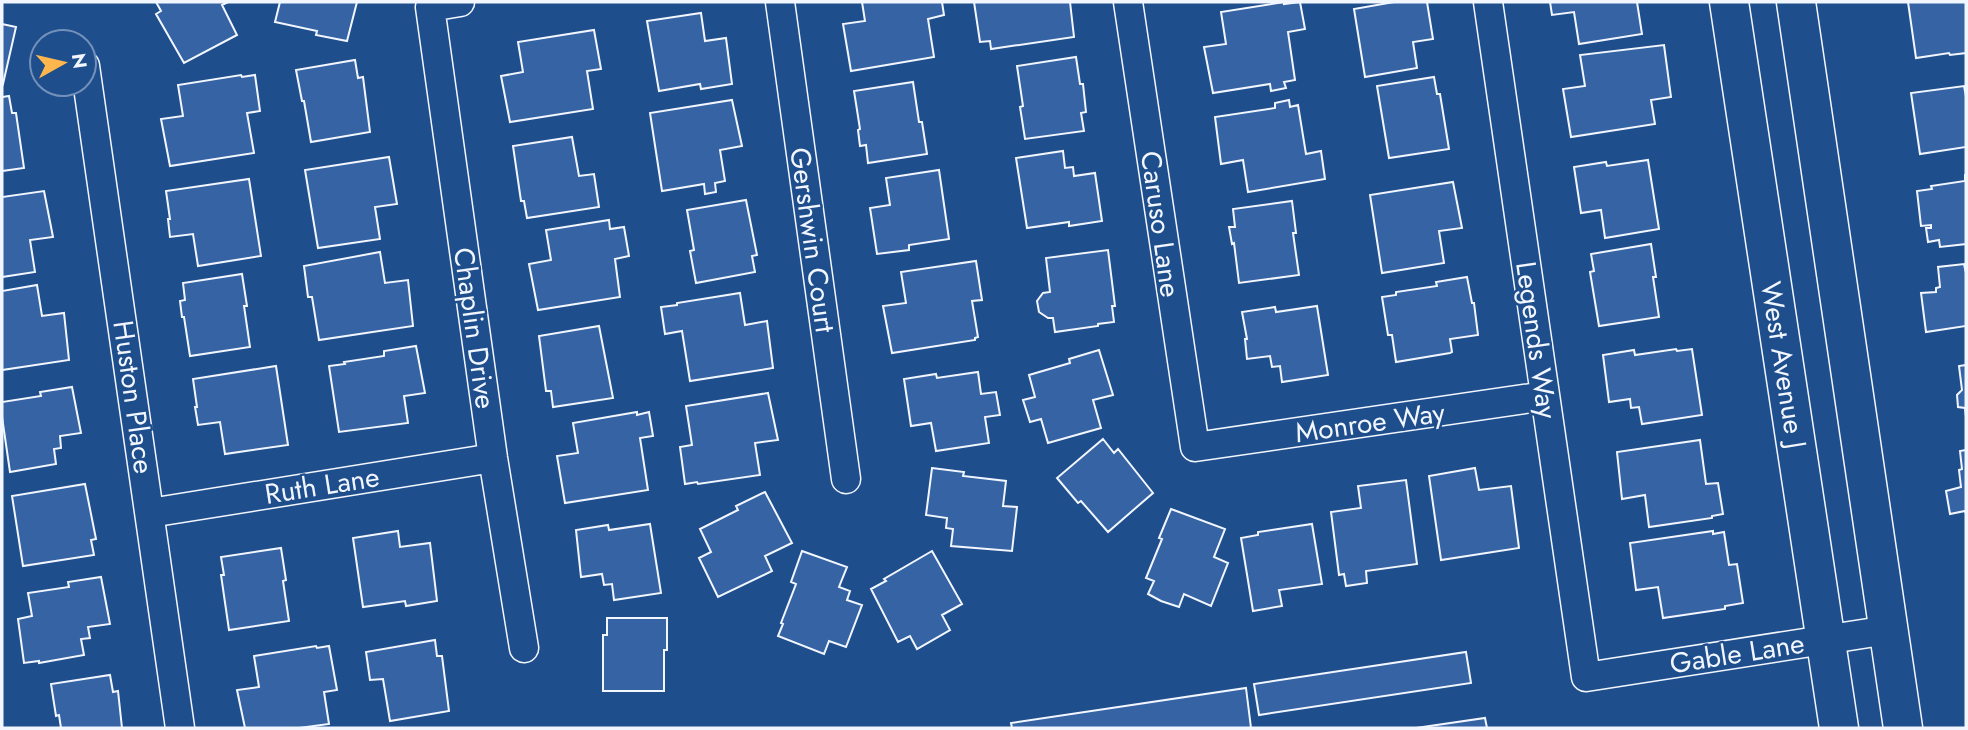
<svg xmlns="http://www.w3.org/2000/svg" width="1968" height="730" viewBox="0 0 1968 730" font-family="Jost,sans-serif">
  <style>
    .building { fill: #3563a3; stroke: #f2f6ff; stroke-width: 2 }
    .lines { fill: none; stroke-linecap: round; stroke-linejoin: round }
    .minor-casing { stroke: #f2f6ff; stroke-width: 31 }
    .primary-casing { stroke: #f2f6ff; stroke-width: 41 }
    .minor { stroke: #1f4e8c; stroke-width: 28 }
    .primary { stroke: #1f4e8c; stroke-width: 38 }
    .labels { text-anchor: middle; stroke-width: 5; stroke-linejoin: round; paint-order: stroke }
    .street-label { font-size: 28px; fill: #f2f6ff; stroke: #1f4e8c }
  </style>
  <rect width="100%" height="100%" fill="#1f4e8c"/>
  <path class="building" d="M156,2H228L222,5L237,35L184,63L156,14L161,11Z
    M280,2H357L347,41L316,35L317,31L275,22Z
    M862,2H942L944,15L928,19L934,57L851,71L843,24L865,21Z
    M974,2H1070L1074,37L991,49L990,41L980,42Z
    M1284,2V4L1300,2L1305,29L1288,32L1295,80L1284,82L1286,88L1271,91L1270,84L1213,93L1204,47L1226,44L1221,12Z
    M1394,2H1427L1433,39L1413,42L1417,68L1365,77L1354,9Z
    M1550,2H1637L1642,34L1579,44L1574,12L1552,15Z
    M1908,2H1966V53L1950,55L1949,53L1916,58Z
    M701,13L705,41L726,38L732,84L701,89L700,84L659,91L647,21Z
    M2,24L16,27L3,84L2,83Z
    M594,30L601,69L587,71L593,109L510,122L501,76L523,72L518,42Z
    M1664,45L1671,97L1651,100L1655,124L1571,137L1563,89L1585,86L1580,55Z
    M1076,57L1080,84H1083L1086,112L1081,113L1084,131L1025,139L1020,107L1023,106L1017,66Z
    M355,60L358,78L363,77L370,132L311,142L304,101H302L296,70Z
    M241,75L242,77L255,75L260,111L247,113L254,153L170,166L161,119L183,116L178,85Z
    M1434,77L1437,94H1440L1449,149L1389,158L1377,86Z
    M913,82L919,122H922L927,154L868,163L866,145L860,146L858,130L860,129L854,91Z
    M1964,86L1966,96V147L1920,154L1911,93Z
    M9,96L12,113H16L24,168L2,171V97Z
    M732,100L742,146L720,150L725,181L715,183L716,192L705,194L704,184L662,191L650,113Z
    M1289,100L1290,107L1298,105L1306,154L1321,151L1325,179L1248,192L1243,160L1221,164L1215,117L1275,108V103Z
    M572,137L579,176L594,174L599,207L527,218L524,201H521L513,146Z
    M1063,151L1065,168L1073,167L1074,176L1095,173L1102,221L1069,226V222L1027,228L1016,158Z
    M389,157L397,204L375,207L380,239L318,248L305,170Z
    M1648,160L1659,229L1605,238L1601,210L1581,213L1574,167L1606,162L1607,166Z
    M939,170L949,239L909,245V250L877,254L870,208L890,205L886,178Z
    M1965,175H1966V244L1940,247L1939,240L1928,242L1926,228H1931V225L1921,226L1917,191L1932,189L1931,186L1965,181Z
    M249,179L261,256L198,266L193,234L170,237L168,219H170L166,191Z
    M1453,182L1462,228L1439,231L1444,263L1382,273L1370,195Z
    M44,191L53,237L30,240L35,272L2,277V197Z
    M746,200L757,255L752,256L755,272L696,283L690,251L694,250L687,210Z
    M1292,201L1296,233H1293L1299,275L1239,283L1234,243L1232,244L1229,227H1235L1233,209Z
    M609,220L610,229L624,227L629,256L615,259L620,297L538,310L529,264L551,260L546,230Z
    M1651,244L1656,277H1653L1659,317L1599,326L1590,272L1594,271L1591,254Z
    M1108,250L1115,306H1112L1114,322L1098,324V326L1055,332L1053,318H1048L1039,312L1037,301L1043,293L1050,292L1046,258Z
    M380,252L385,283L408,280L413,326L319,340L312,297H308L304,266Z
    M976,261L982,300L972,301L978,337L975,338V340L892,353L883,306L906,303L901,272Z
    M1964,264L1966,273V326L1926,332L1921,293L1936,292V288L1940,287L1938,267Z
    M242,274L247,306H244L250,347L190,356L184,317H182L180,301L185,300L183,283Z
    M1467,277L1472,303H1474L1478,335L1450,339L1452,352L1450,353L1396,362L1392,335H1388L1382,297L1396,295V292L1437,286L1436,282Z
    M37,285L42,316L64,313L69,360L2,370V291Z
    M740,293L745,325L767,321L773,368L690,381L682,331L665,334L661,307L677,305V303Z
    M1317,306L1328,375L1282,382L1280,366L1272,367L1270,356L1247,359L1245,339H1247L1242,312L1275,307L1276,312Z
    M599,326L613,398L553,407L551,391H546L539,336Z
    M416,346L425,393L404,396L408,423L339,432L329,366L345,364L344,362L384,356V351Z
    M1676,349L1677,351L1692,349L1702,415L1642,424L1639,407L1631,408L1630,399L1609,402L1603,355L1634,350L1635,355Z
    M1099,350L1113,395L1093,400L1101,428L1048,443L1041,419L1030,422L1023,400L1035,397L1029,375L1070,363L1069,359Z
    M1966,365V417L1965,408L1958,407L1957,395L1962,390L1959,366Z
    M276,366L288,445L225,454L220,422L198,425L195,407H197L193,379Z
    M978,372L981,394L996,392L1000,415L985,417L989,443L936,451L931,423L911,426L904,379L936,374L937,378Z
    M72,387L81,433L60,436L61,448L54,449L56,464L10,472L2,417V402L41,396L40,392Z
    M768,393L778,440L755,443L760,475L698,484L697,482L685,484L680,447L692,445L686,406Z
    M637,412V415L649,412L653,436L640,438L648,490L565,503L557,456L578,453L573,423Z
    M1103,439L1114,453L1118,449L1153,493L1108,532L1081,501L1078,503L1057,478Z
    M1700,440L1706,484L1718,483L1723,514L1712,516V518L1649,527L1645,495L1622,499L1617,452Z
    M1966,450V514L1965,511L1950,514L1946,491L1961,487L1959,470L1962,469L1960,451Z
    M932,468L964,472L963,476L1006,481L1003,506L1017,507L1012,551L951,546L953,529L946,528L947,518L926,515Z
    M1475,468L1479,490L1511,486L1519,548L1441,560L1429,476Z
    M1406,480L1417,564L1366,571L1367,583L1346,586L1344,574L1339,575L1331,512L1361,508L1358,486Z
    M85,484L96,539L91,540L94,555L23,566L12,496Z
    M765,492L792,543L765,556L772,571L718,597L699,558L711,552L700,529L738,510L736,506Z
    M1171,509L1225,529L1214,557L1228,563L1211,606L1184,594L1179,607L1161,601L1148,594L1154,581L1146,578L1162,539L1159,538Z
    M650,524L661,593L614,600L612,584L604,585L602,574L581,577L576,530L608,525L609,530Z
    M1312,524L1322,584L1279,590L1282,606L1253,611L1241,538L1258,535V532Z
    M398,531L400,547L430,543L437,601L406,606L405,601L363,607L353,538Z
    M1713,531V534L1724,532L1729,565L1737,564L1743,603L1725,606V609L1663,618L1658,587L1636,590L1630,543Z
    M281,548L286,580L283,581L289,621L229,630L221,575H224L221,557Z
    M802,551L847,567L839,587L850,591L847,600L862,605L846,647L829,641L824,654L778,636L783,624L781,623L796,584L791,582Z
    M932,551L962,604L942,615L950,630L917,649L910,636L898,642L871,589L886,581L884,579Z
    M101,577L110,624L88,627L90,638L81,639L84,655L39,663V661L24,663L18,619L32,616L28,593L69,587L68,582Z
    M607,618H667V650H664V691H603V635H607Z
    M435,640L437,656H442L449,711L390,721L383,679L370,680L366,652Z
    M316,646L317,648L329,646L337,690L324,692L329,724L299,728H245L237,690L259,687L254,656Z
    M1466,652L1471,683L1259,715L1254,684Z
    M110,675L113,692L118,691L122,728H61L59,715L56,716L51,684Z
    M1246,688L1251,728H1012L1011,723Z
    M1485,718L1487,728H1416Z"/>
  <g class="lines">
    <defs>
      <path id="minor" d="M460,2L430,7L493,458L524,648
        M780,2L846,479
        M1128,2L1195,447L1545,396
        M1488,2L1586,677L1888,630
        M85,66L180,728
        M150,513L493,458"/>
      <path id="primary" d="M1729,2L1839,728
        M1796,2L1903,728"/>
    </defs>
    <use href="#minor" class="minor-casing"/>
    <use href="#primary" class="primary-casing"/>
    <use href="#minor" class="minor"/>
    <use href="#primary" class="primary"/>
  </g>
  <g class="labels">
    <g class="street-label">
      <text transform="translate(1161 224) rotate(82)" y="10">Caruso Lane</text>
      <text transform="translate(813 240) rotate(82)" y="10">Gershwin Court</text>
      <text transform="translate(475 328) rotate(82)" y="10">Chaplin Drive</text>
      <text transform="translate(1537 340) rotate(82)" y="10">Legends Way</text>
      <text transform="translate(1784 365) rotate(81)" y="10">West Avenue J</text>
      <text transform="translate(134 397) rotate(82)" y="10">Huston Place</text>
      <text transform="translate(1370 422) rotate(-8)" y="10">Monroe Way</text>
      <text transform="translate(322 485) rotate(-9)" y="10">Ruth Lane</text>
      <text transform="translate(1737 653) rotate(-9)" y="10">Gable Lane</text>
    </g>
  </g>
  <rect width="1968" height="730" fill="none" stroke="#f2f6ff" stroke-width="7"/>
  <g transform="translate(63 63) rotate(82)"><circle r="33" fill="#1f4e8c" stroke="#7391ba" stroke-width="2"/>
  <path d="M0-5L12 26L0 18L-12 26Z" fill="#ffb74d"/>
  <text y="-10" font-size="19" font-weight="bold" text-anchor="middle" fill="#f2f6ff">N</text>
  </g>
</svg>
